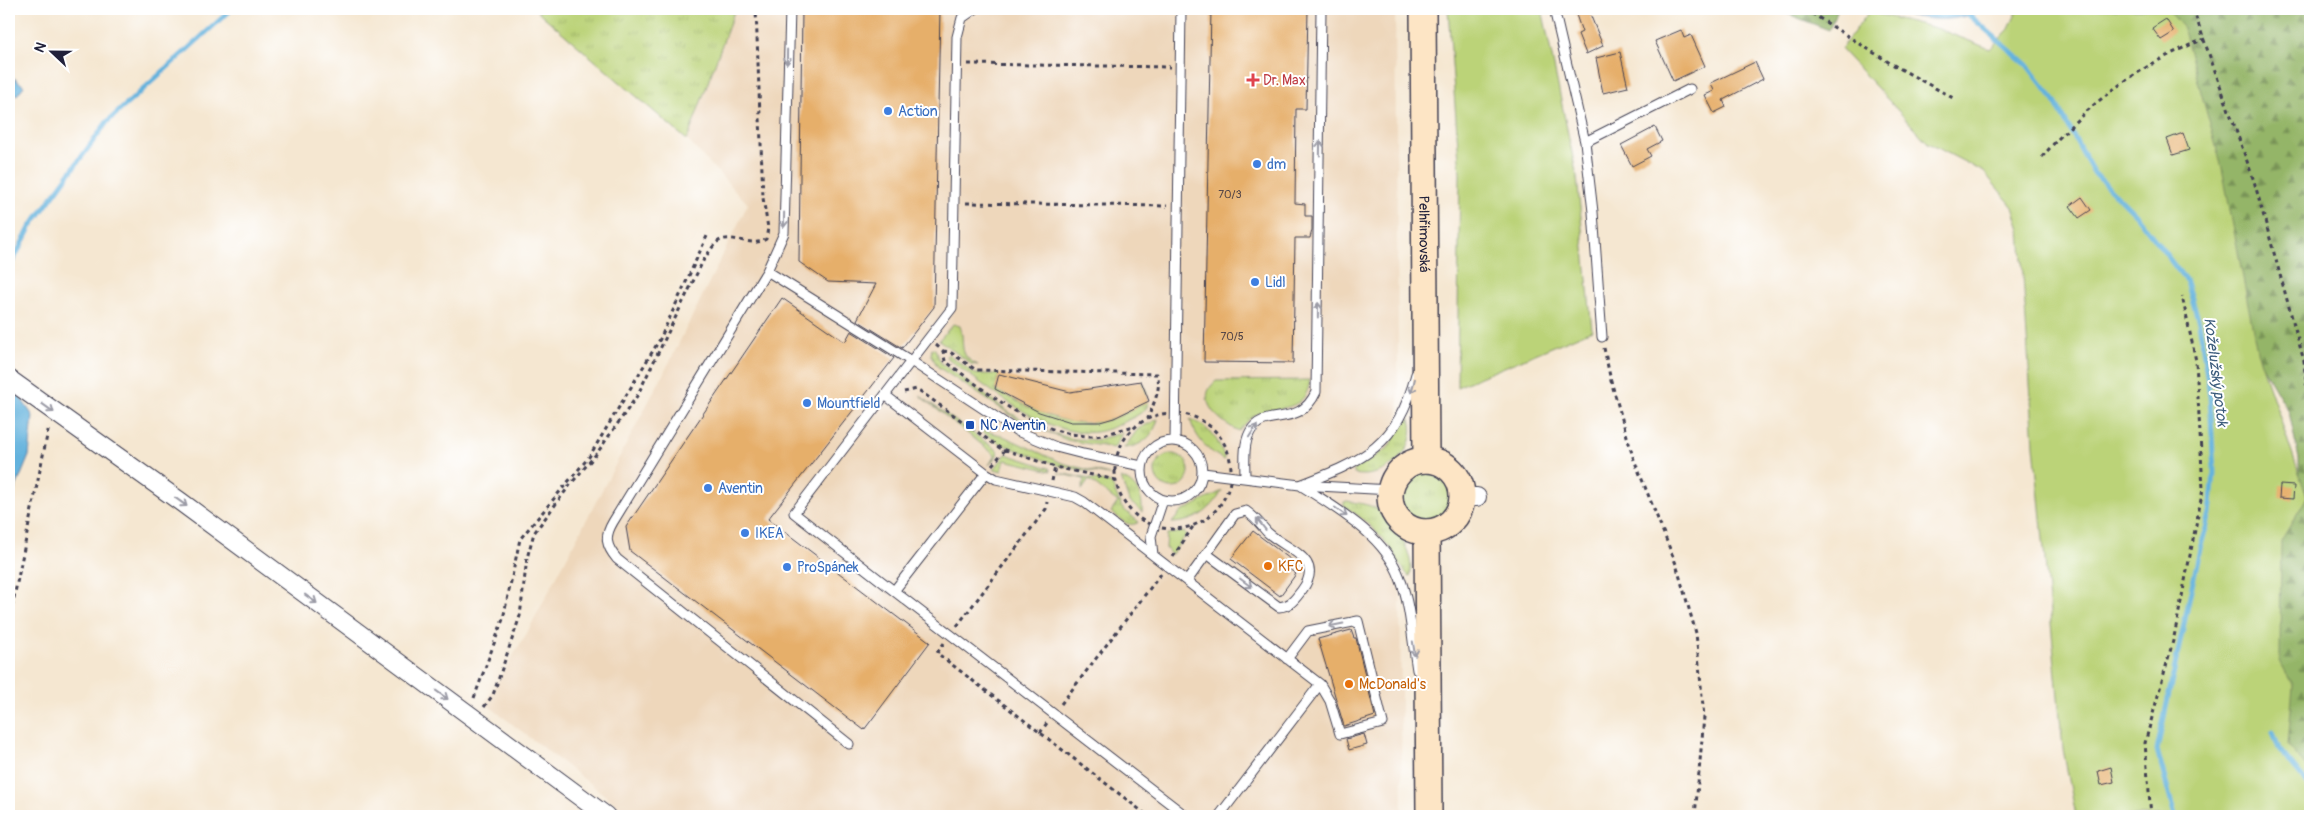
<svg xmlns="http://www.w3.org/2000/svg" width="2319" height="825" viewBox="0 0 2319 825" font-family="Pangolin,sans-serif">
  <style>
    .built { fill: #eed7bb }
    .grass { fill: url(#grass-tufts); stroke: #6e7a5a }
    .forest { fill: url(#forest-firs); stroke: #5b6c52 }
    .garden { fill: #bbd378; stroke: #6e7a5a }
    .water { fill: #63b2dd; stroke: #426a8c }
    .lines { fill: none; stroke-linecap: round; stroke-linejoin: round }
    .stream { stroke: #63b2dd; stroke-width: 5 }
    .building { fill: #e6af6b }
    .lane-casing { stroke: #424052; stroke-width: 11 }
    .street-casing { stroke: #424052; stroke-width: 20 }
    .secondary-casing { stroke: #424052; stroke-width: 28 }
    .path { stroke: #424052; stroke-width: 3; stroke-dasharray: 4 4; stroke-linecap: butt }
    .lane { stroke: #fff; stroke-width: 9 }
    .street { stroke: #fff; stroke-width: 18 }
    .secondary { stroke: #fde5c5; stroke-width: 25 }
    .oneway { stroke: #9c9ca7 }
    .health-dot { fill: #e0444e; stroke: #fff; stroke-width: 2 }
    .shop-dot { fill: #3f7fe0; stroke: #fff; stroke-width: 2 }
    .transit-dot { fill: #1a4fb4; stroke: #fff; stroke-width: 2 }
    .food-dot { fill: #e8710a; stroke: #fff; stroke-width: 2 }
    .labels { text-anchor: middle; stroke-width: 4; stroke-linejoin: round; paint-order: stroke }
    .number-label { font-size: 11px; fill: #534547 }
    .health-label { font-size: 14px; fill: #be3a42; stroke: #fff; text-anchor: start }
    .shop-label { font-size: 14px; fill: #366cbe; stroke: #fff; text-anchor: start }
    .street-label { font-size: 14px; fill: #22223b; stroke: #fff }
    .transit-label { font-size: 14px; fill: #164399; stroke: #fff; text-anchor: start }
    .food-label { font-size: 14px; fill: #c56008; stroke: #fff; text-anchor: start }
    .water-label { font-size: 15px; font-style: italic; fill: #3c5c7c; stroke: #fff }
  </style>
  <defs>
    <pattern id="grass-tufts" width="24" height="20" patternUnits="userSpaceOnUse" patternTransform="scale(1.25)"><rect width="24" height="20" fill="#bbd378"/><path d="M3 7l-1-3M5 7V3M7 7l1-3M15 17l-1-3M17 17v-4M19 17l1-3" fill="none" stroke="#a0b569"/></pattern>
    <pattern id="forest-firs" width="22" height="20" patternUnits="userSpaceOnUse" patternTransform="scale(1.25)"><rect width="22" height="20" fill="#94b568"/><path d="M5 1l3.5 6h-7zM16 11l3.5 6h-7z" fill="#789357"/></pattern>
  </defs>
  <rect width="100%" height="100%" fill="#fff"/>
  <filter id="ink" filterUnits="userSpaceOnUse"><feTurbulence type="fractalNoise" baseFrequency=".02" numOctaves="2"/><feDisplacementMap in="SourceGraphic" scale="10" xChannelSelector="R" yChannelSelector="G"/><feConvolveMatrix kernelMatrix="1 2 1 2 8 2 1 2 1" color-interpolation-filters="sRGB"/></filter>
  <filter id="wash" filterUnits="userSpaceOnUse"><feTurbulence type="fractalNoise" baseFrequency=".0096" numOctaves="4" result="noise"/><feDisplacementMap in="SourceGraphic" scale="20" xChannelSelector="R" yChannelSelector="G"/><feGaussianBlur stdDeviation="1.12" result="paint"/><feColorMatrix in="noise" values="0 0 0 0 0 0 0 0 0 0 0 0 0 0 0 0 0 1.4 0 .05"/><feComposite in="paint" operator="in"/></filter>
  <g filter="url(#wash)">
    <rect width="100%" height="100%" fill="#f5e7d1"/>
    <path class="built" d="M735,9H1395L1402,816H632L485,703L528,631L669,363L748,204L687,140Z"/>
    <path class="grass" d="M535,9H735L687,140Z
      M953,324L960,326C966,343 956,355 978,365L971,364L939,340Z
      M932,348L935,349L941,363L1010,413L1044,431L1074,439L1096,440L1122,433L1114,448L1067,440L1017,419L938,367L931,355Z
      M948,354L975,374H999L995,390C1031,408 1072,434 1114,418C1126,414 1137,407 1148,401L1141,381L1144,383C1150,403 1153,407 1132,418C1121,424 1109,430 1096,432C1047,439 983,384 946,357Z
      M1310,380C1306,412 1281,406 1260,413C1251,416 1245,424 1239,431C1220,422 1193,400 1216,381Z
      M920,396L997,450L998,454L989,465L995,455Z
      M1158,419C1153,437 1142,446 1124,448L1138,429Z
      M1190,419C1209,427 1220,440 1225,460C1208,452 1195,437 1190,419Z
      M1410,419C1420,451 1383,481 1354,474V470L1388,448L1406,420Z
      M978,429L1001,435L1062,463L1109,475L1061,466L1001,444Z
      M1006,454L1049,468L1051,471L1005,460L1002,471L994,469Z
      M1155 471a17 17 0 1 1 34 0a17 17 0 1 1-34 0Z
      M1401 496a25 25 0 1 1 50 0a25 25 0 1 1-50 0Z
      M1058,473L1111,483L1122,508L1139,522C1128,529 1120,518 1111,512L1118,502L1089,480L1082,490L1084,479Z
      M1121,478C1136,484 1143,496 1142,512L1129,501Z
      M1222,491C1211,511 1195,522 1172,523L1181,512Z
      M1347,501C1357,503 1369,504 1377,509C1394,520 1416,556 1410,576C1404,574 1399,561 1395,555C1381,535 1364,518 1344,506V502Z
      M1184,532L1186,535L1171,555L1166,548L1167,534Z"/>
    <path class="forest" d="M1775,9H1838L1829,30Z
      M2119,9H2310V784L2269,719L2280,542L2299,494V459L2289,412L2256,356Z"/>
    <path class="garden" d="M1448,9H1542L1577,177L1592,330L1457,387L1460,174Z
      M2018,9H2167L2183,27L2222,168L2257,351L2307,497L2281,541L2280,661L2293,686L2288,745L2310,772V816H2076L2063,749L2034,445L2020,229L2013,207L1984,172L1928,143L1841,49L1869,12L1936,28L1990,49L2009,29Z"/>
    <path class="water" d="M1876,9H1972L1969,15C1939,25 1907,15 1876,9Z
      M9,74L24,86L17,95L9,89Z
      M9,390L20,397L33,416L29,456L9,504Z"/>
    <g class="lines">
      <path class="stream" d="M1962,9L2027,65L2054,100L2093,172L2136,215L2187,282L2199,322L2210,396L2214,473L2210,514L2200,549L2157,750L2175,816
        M9,268L31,226L107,122L232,9
        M2273,732L2279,749L2310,787"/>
    </g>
    <g id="blocks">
      <path class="building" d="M802,9H940L934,307L902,348L857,320L876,284L828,282L799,262Z
        M1211,9H1308L1306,109H1296L1295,203L1305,204V216H1312V230L1310,238H1295L1293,363L1204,362Z
        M1574,9H1588L1603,46L1586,54L1578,34L1582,32Z
        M2166,19L2174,32L2161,40L2152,28Z
        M1681,30L1684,38L1691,35L1705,66L1673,81L1655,41Z
        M1620,52L1628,87L1603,93L1596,58Z
        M1755,62L1763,79L1723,100L1726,107L1714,113L1705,95L1714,91L1711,83Z
        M1655,127L1662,141L1647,149L1651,156L1632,166L1621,145Z
        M2183,133L2189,150L2173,155L2167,139Z
        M2082,197L2091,210L2079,218L2070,206Z
        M782,298L845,342L851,331L894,358L768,519L930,642L864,730L630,551L626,527Z
        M999,374L1070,392L1141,381L1149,401L1114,418L1100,422H1071L1039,412L995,389Z
        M2280,485L2294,486L2293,499L2279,498Z
        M1253,531L1294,562L1289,569L1296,574L1280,596L1231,559Z
        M1351,630L1354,638H1356L1375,716L1344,726L1318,639Z
        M1364,734L1367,745L1349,750L1346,739Z
        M2111,767L2114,782L2101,785L2098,771Z"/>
    </g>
  </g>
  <g filter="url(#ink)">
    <use href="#blocks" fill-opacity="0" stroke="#424052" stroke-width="1"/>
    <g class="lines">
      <defs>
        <path id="lane" d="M790,9L784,233L767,271L613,522C604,537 606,546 617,559L849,744
          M1554,9L1585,142L1593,212L1602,337
          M1585,142L1690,89
          M767,271L911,361L1017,431L1056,447L1083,454L1142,466
          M885,395L986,473L894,591L794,513L952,308L957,37L962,18L975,9
          M1175,440L1181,9
          M1142 471a30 30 0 1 1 60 0a30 30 0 1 1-60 0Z
          M986,473L996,479L1075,497L1084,502L1320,684L1219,816
          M1203,473L1300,485L1391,490
          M1245,478C1245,463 1243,445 1250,432C1264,406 1299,430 1316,392L1321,9
          M1300,485C1337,509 1384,535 1400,578C1411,607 1412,640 1417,670
          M1300,485C1365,460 1397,446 1416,374
          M1153,555L1151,536L1163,500
          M1187,581L1235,514L1246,511C1255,517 1260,524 1267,532C1286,550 1326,558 1302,590C1295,599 1291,606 1279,607L1207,554
          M894,591L1186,816
          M1287,659L1308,631L1358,621L1383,723L1340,734L1330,701L1320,684"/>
        <path id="street" d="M9,379L181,502L606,816
          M1462,497H1477"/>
        <g id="secondary">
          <path id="s1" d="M1423,9L1426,460"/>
          <circle cx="1426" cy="496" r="36"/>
          <path d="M1427,532L1429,816"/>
        </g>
      </defs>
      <use href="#lane" class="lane-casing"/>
      <use href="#street" class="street-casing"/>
      <use href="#secondary" class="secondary-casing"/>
      <path class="path" d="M1805,9L1890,63L1953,98
        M2193,9L2254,181L2304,361L2310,422
        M968,64L1170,67
        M2042,157C2086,105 2141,63 2205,39
        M966,203L1167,206
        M936,345L943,351L945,361C989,393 1037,437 1095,436C1109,435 1122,428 1136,426
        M1604,348L1611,381L1633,457L1676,564L1696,633L1704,717L1695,816
        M943,351L950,352L976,370L1157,374C1162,389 1153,404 1148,418
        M904,392L917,389L1000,448L1055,467L1116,480
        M1115 471a58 58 0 1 1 116 0a58 58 0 1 1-116 0Z
        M992,465L1005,450
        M1052,481L1055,467
        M1173,557L1194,525
        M9,622L49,426
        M957,626L1046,509L1047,502
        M944,643L937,653L1148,816
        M474,698L503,619L520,539L589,457L660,339L707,236
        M1061,704L1161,574
        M484,707L493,695L520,616L527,558L534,533L570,485L597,453L637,396L704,259C708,254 712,247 716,243C730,231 751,249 766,239L768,228L763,198L756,9
        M1040,733L1047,723
        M2151,816L2145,743L2174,637L2203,489L2196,361L2182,296"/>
      <use href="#lane" class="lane"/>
      <use href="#street" class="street"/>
      <use href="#secondary" class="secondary"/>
    </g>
    <defs><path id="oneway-shaft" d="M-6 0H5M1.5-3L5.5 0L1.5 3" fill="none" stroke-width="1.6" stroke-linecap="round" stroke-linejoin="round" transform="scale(1.25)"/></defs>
    <g class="oneway">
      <use href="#oneway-shaft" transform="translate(787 57) rotate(91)"/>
      <use href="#oneway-shaft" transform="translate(1320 148) rotate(-89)"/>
      <use href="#oneway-shaft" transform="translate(784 220) rotate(91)"/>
      <use href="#oneway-shaft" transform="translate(1318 310) rotate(-89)"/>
      <use href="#oneway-shaft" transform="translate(1413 386) rotate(105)"/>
      <use href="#oneway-shaft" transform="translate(48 408) rotate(36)"/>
      <use href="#oneway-shaft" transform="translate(1253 431) rotate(-57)"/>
      <use href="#oneway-shaft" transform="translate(181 502) rotate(36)"/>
      <use href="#oneway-shaft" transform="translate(1341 512) rotate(36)"/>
      <use href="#oneway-shaft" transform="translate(1261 524) rotate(-128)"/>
      <use href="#oneway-shaft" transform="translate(1246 583) rotate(37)"/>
      <use href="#oneway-shaft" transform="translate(311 599) rotate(36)"/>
      <use href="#oneway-shaft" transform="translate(1336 625) rotate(169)"/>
      <use href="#oneway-shaft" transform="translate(1414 649) rotate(81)"/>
      <use href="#oneway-shaft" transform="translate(442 695) rotate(36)"/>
    </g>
  </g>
  <path class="health-dot" d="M1250.5 72.5h5v5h5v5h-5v5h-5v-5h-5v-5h5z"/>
  <g class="shop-dot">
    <circle cx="888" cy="111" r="5"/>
    <circle cx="1257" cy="164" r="5"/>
    <circle cx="1255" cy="282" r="5"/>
    <circle cx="807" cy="403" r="5"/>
    <circle cx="708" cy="488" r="5"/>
    <circle cx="745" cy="533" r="5"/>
    <circle cx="787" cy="567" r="5"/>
  </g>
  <rect class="transit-dot" x="965" y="420" width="10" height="10" rx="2.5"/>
  <g class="food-dot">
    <circle cx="1268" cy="566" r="5"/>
    <circle cx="1349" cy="684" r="5"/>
  </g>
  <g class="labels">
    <g class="number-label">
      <text x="1230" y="198">70/3</text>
      <text x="1232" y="340">70/5</text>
    </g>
    <g class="health-label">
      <text x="1263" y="85">Dr. Max</text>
    </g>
    <g class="shop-label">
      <text x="898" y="116">Action</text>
      <text x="1267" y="169">dm</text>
      <text x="1265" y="287">Lidl</text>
      <text x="817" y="408">Mountfield</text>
      <text x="718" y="493">Aventin</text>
      <text x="755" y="538">IKEA</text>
      <text x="797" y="572">ProSpánek</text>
    </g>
    <g class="street-label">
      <text dy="5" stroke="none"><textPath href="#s1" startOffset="225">Pelhřimovská</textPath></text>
    </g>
    <g class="transit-label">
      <text x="980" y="430">NC Aventin</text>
    </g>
    <g class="food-label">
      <text x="1278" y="571">KFC</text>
      <text x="1359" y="689">McDonald's</text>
    </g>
    <g class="water-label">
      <text transform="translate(2216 372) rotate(83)" y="5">Koželužský potok</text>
    </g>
  </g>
  <rect width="2319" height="825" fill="none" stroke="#fff" stroke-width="30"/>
  <g transform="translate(52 52) rotate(292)" stroke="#ffffff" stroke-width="4" paint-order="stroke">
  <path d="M0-4L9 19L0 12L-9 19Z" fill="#22223b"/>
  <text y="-8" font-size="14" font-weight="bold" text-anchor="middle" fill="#22223b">N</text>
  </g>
</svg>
